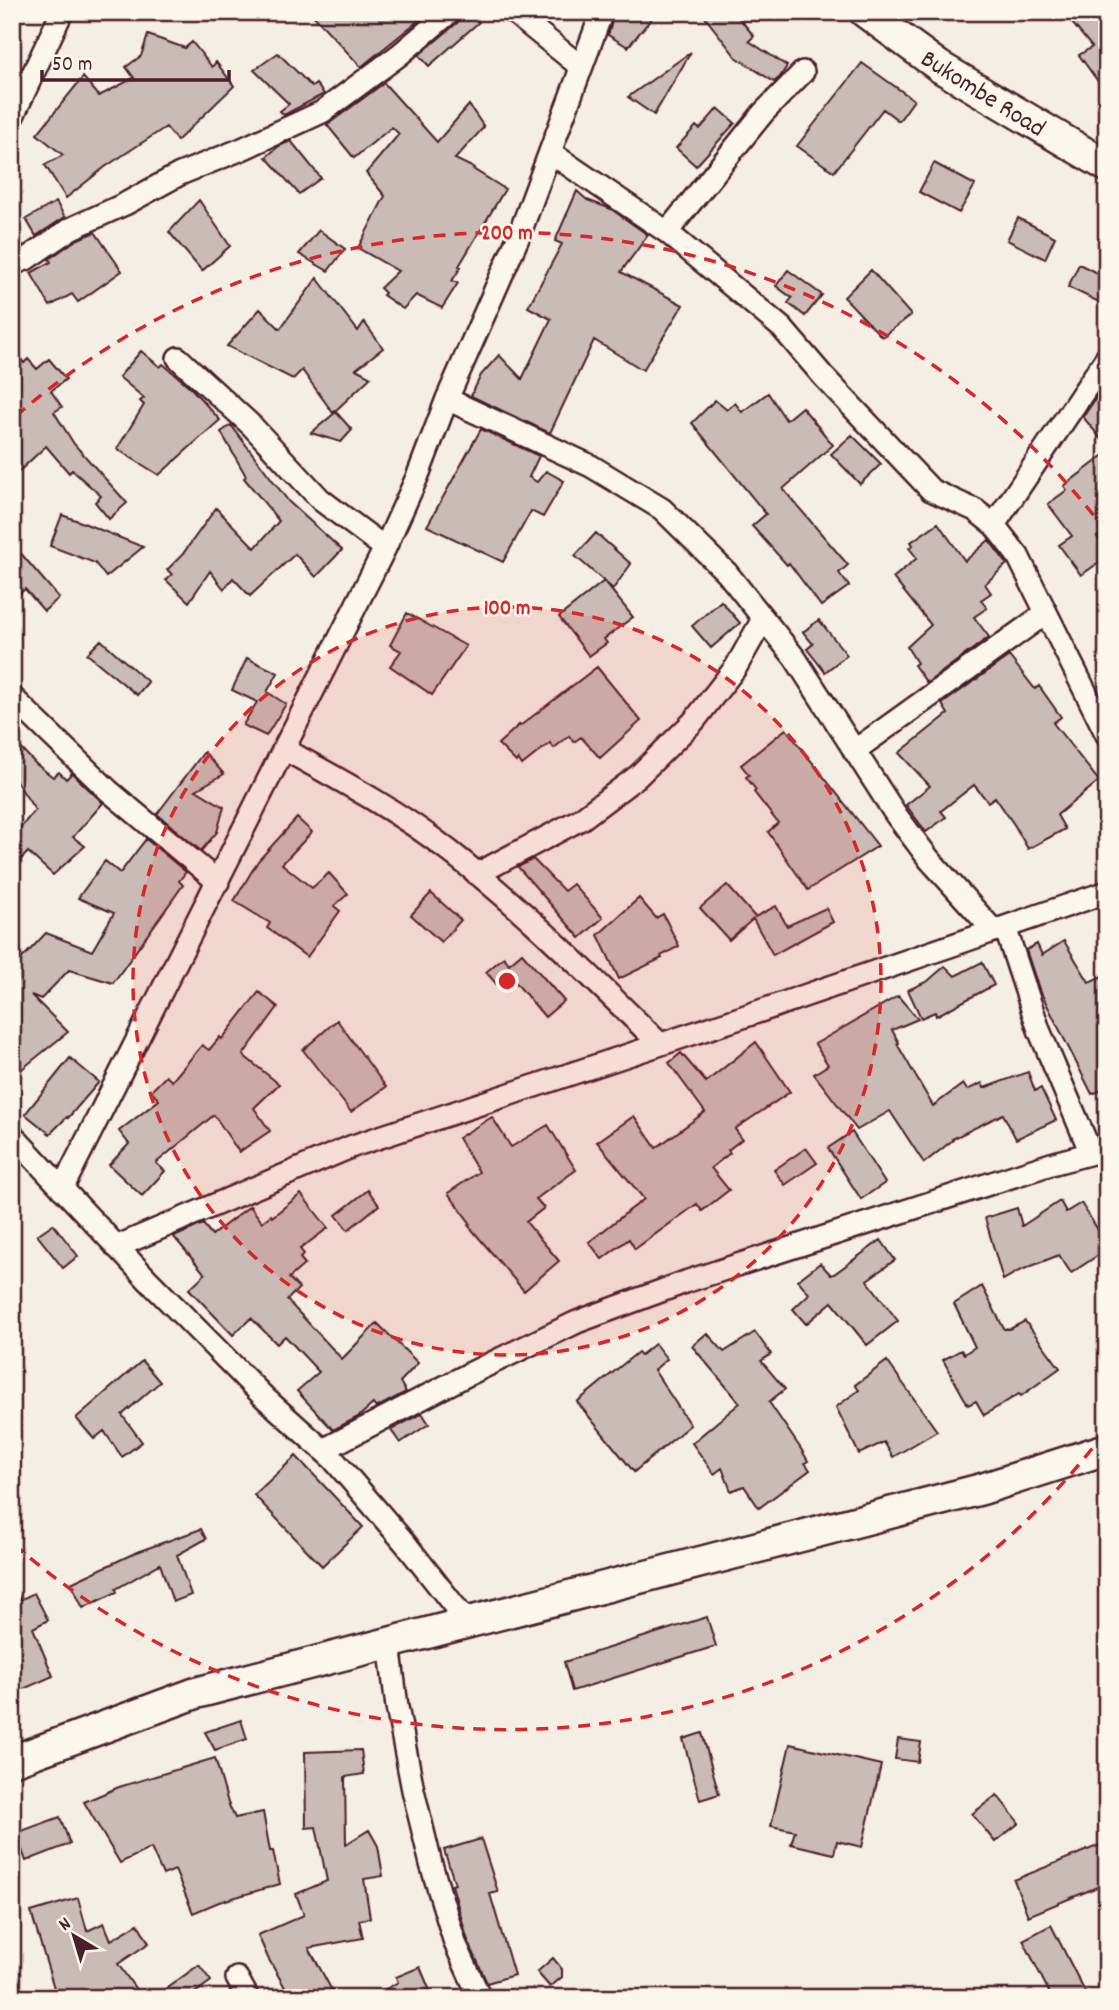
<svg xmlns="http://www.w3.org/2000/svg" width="1119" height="2010" viewBox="0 0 1119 2010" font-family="Dekko,sans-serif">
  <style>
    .building { fill: #cabbb6; stroke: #4a1f2b; stroke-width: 2 }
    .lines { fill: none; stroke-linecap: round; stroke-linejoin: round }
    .street-casing { stroke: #4a1f2b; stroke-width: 26 }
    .secondary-casing { stroke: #4a1f2b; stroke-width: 35 }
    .street { stroke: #fbf7ec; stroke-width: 21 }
    .secondary { stroke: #fbf7ec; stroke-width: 30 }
    .ring { fill: none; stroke: #d62828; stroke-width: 3.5; stroke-dasharray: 12 9 }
    .labels { text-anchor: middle; stroke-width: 5; stroke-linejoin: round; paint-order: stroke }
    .street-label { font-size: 26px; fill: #4a1f2b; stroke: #fbf7ec }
    .centre { fill: #d62828; stroke: #fbf7ec; stroke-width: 3.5 }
    .ring-label { font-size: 21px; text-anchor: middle; font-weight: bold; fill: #d62828; stroke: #fbf7ec; stroke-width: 5; stroke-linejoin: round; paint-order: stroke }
  </style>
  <rect width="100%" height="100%" fill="#f4eee4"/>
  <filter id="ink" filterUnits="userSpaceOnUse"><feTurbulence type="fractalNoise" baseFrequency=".0143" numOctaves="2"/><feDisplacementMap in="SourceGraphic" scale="14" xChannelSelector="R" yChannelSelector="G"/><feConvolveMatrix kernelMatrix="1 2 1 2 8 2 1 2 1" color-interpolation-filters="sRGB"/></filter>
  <g filter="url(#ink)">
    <path class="building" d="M310,12H429L361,67Z
      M463,12H467L479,22L429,66L419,55L458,22Z
      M615,12H657L628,47L608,35Z
      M701,12H734L754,36L749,41L787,66L780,77L774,82L736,57Z
      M1063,12H1097L1107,24V94L1079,55L1092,47Z
      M148,35L185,48L192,42L212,67L216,62L234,86L177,141L166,127L105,167L66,198L45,165L63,155L37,134L83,77L99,96L134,78L126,67L141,56Z
      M691,52L654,115L628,97Z
      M278,53L312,87L316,84L324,94L284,115L280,111L289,104L254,70Z
      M862,63L914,100L899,121L883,109L834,172L797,146Z
      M384,83L437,142L469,105L484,127L455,159L474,168L473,169L505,189L459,266L461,267L452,281L458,283L442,308L416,295L403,309L383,295L385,293L380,288L398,271L358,248L385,196L366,173L399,134L392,127L354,158L327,125Z
      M718,108L735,123L696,166L676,148L696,126L700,129Z
      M291,141L321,178L299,194L266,157L279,146Z
      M934,163L975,185L959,213L919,192Z
      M577,191L587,200L611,209L648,235L621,272L683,305L643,370L594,340L550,433L471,396L481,375L499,355L522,379L551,319L528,307L562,244L555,241Z
      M199,200L230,246L202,271L169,232Z
      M56,202L65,217L36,236L26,219Z
      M1018,218L1055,237L1045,259L1007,240Z
      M319,230L345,249L328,271L299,254Z
      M95,232L122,271L78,302L72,294L50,306L31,273L51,262L49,259L76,240Z
      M1079,264L1107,278V290L1101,303L1068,287Z
      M788,270L822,295L805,316L788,303L792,298L776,286Z
      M871,270L911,315L882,337L844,297Z
      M317,278L358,331L364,322L383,348L356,369L371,377L333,413L302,370L293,379L227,346L260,309L280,329Z
      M12,349L24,363L28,359L37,369L49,359L66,379L51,391L62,407L54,412L74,444L127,503L109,519L95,502L101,496L72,470L69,473L46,446L12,478Z
      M141,351L160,367L163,364L190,387L220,420L159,475L117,449L144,405L140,401L144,398L119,377Z
      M1107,382V446L1083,417Z
      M768,393L786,420L802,407L833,445L783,489L848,565L839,573L849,586L821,606L789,563L787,565L752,526L766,514L692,423L715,400L727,410L735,403L742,412Z
      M336,412L352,430L341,442L311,433Z
      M231,425L289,502L342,550L316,577L295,554L250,596L233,578L224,589L210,571L189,602L166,580L172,574L167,570L182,555L216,508L255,548L279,521L244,478L246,476L221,432Z
      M481,429L539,456L529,477L537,482L546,471L564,481L543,517L531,511L503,562L427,526Z
      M852,435L881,464L860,484L831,454Z
      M1107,453V530L1097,537L1107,549V557L1081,575L1059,545L1072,536L1048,504L1067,490L1064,486Z
      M62,515L81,522L143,547L106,577L95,563L50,546Z
      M938,523L965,561L989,540L1007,564L985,584L991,593L981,600L987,608L974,617L989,637L927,683L914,665L917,663L907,647L931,625L893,578L917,558L909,548L913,545L911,542Z
      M596,533L631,564L613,589L575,556Z
      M12,543L59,598L44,611L25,589L12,600Z
      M604,581L633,617L604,639L607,643L589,656L559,617Z
      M721,601L740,623L711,648L692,626Z
      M407,613L466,646L432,695L390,666L401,651L390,645Z
      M819,620L847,655L825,672L807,649L813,644L803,632Z
      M101,640L148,682L137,695L87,654Z
      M1009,656L1035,689L1039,686L1061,717L1053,723L1099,781L1057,815L1065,829L1028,849L1015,826L995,797L988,802L974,785L941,811L946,817L926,832L906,805L930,786L899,753L948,714L942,704Z
      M247,658L278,673L267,692L286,704L266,736L243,725L257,702L232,690Z
      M597,667L641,721L600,758L581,737L574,742L569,736L554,748L550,743L522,765L518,759L516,762L498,744L519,725L520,726Z
      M786,729L878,846L808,890L768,832L778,823L754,792L756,790L746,777L749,775L741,765Z
      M12,739L36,764L53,777L59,772L66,779L72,773L103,803L73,837L85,846L53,875L28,852L12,869V838L35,810L12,775Z
      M204,752L224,774L196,790L224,807L217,832L201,851L157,814Z
      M297,818L312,832L282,864L312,888L329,873L348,894L334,906L340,911L307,957L267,928L270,923L234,901L258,861Z
      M146,839L186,872L179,881L183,885L113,983L69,970L41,999L31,995L68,1032L12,1077V969L46,933L92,951L114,913L78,898L105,861L120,873Z
      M533,859L564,891L573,884L603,918L580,938L518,867Z
      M727,885L755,917L776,906L787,926L826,908L833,922L773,955L753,919L729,940L700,908Z
      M431,893L461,920L441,942L411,915Z
      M639,898L656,918L663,914L679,946L661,956L662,958L619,979L598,935Z
      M1064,941L1089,982L1107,974V1088L1092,1094L1039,989L1026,950L1037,944L1042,955Z
      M522,953L564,1001L545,1017L511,977L499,987L486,972L504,957L509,964Z
      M982,962L994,985L936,1016L935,1012L921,1018L908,990L928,981L945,966L955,976Z
      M259,992L278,1007L243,1055L279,1084L254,1108L270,1131L239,1152L214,1115L156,1163L165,1171L142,1196L109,1165L129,1144L119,1131L159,1100L151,1091L166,1076L172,1081L202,1045L209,1050L220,1037L222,1039Z
      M898,996L918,1019L892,1030L899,1043L897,1044L933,1106L963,1084L967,1090L982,1083L984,1088L1028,1072L1035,1091L1041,1088L1056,1120L1016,1139L1003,1114L952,1139L953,1140L924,1163L890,1111L857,1130L814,1074L828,1065L815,1044Z
      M337,1020L386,1087L351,1112L303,1050Z
      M756,1042L790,1092L735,1129L742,1139L728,1150L730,1153L711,1168L729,1190L702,1211L697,1204L635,1249L629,1239L602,1259L589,1242L644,1199L597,1142L634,1116L656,1148L705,1112L669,1063L681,1053L706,1082Z
      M70,1058L99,1082L68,1118L67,1117L50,1134L25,1114Z
      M492,1117L511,1147L548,1125L576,1170L536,1199L544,1208L526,1222L559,1261L524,1291L468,1225L470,1223L448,1193L479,1172L458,1138Z
      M852,1132L885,1183L861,1199L828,1148Z
      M806,1148L817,1163L785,1185L774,1170Z
      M368,1190L379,1205L348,1230L336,1215Z
      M301,1194L328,1228L300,1249L304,1254L300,1258L305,1264L289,1278L299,1288L287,1300L342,1359L377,1323L418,1363L400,1382L406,1392L376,1408L373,1404L358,1417L333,1430L297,1391L319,1372L285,1336L277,1344L251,1318L233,1335L189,1289L205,1274L174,1237L203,1224L212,1235L250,1206L262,1222L271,1215L272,1217Z
      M1060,1201L1066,1212L1081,1203L1105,1241L1098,1245L1103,1252L1071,1273L1059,1255L1019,1271L1003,1280L985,1218L1017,1208L1022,1226Z
      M53,1224L78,1256L63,1268L37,1235Z
      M881,1240L895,1260L867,1280L898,1321L867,1345L832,1302L806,1324L793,1309L809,1294L798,1280L820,1263L831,1275L834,1274Z
      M982,1286L1004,1329H1010L1025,1321L1060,1368L1021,1396L1019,1394L984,1415L976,1401L968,1405L943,1360L961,1350L964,1354L975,1347L954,1304Z
      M755,1332L771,1354L761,1361L785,1389L769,1402L801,1449L808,1461L805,1463L810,1470L759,1508L744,1486L731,1491L722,1468L714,1474L692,1443L740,1403L692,1346L707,1333L724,1352Z
      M655,1344L667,1359L654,1370L690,1425L634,1472L577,1402L638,1352L641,1355Z
      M142,1361L160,1382L122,1415L142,1442L122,1457L104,1431L94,1439L76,1418Z
      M887,1361L937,1431L893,1457L884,1442L859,1454L836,1407L859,1390L855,1385Z
      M422,1413L429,1424L400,1443L391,1430Z
      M296,1456L363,1527L322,1566L254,1495Z
      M201,1529L206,1539L177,1555L191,1595L173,1602L160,1564L116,1589L117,1592L83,1608L71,1583L137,1552Z
      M12,1581L20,1600L34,1593L48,1620L33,1628L53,1676L19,1691L12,1674Z
      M707,1617L716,1646L572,1691L564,1662Z
      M241,1720L247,1739L215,1750L205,1732Z
      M702,1733L719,1794L700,1800L683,1739Z
      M898,1739L921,1742L918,1762L895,1759Z
      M790,1744L881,1765L862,1847L837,1841L834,1854L791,1844L795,1831L771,1826Z
      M361,1750L364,1774L345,1777L346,1844L369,1830L378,1846L383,1876L364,1879L370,1918L359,1920L363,1938L309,1948L336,1998H291L268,1958L258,1935L304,1915L296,1894L327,1881L316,1827L306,1828L305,1752Z
      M215,1758L228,1803L235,1818L263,1812L270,1851H273L280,1884L219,1902L193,1913L175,1870L163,1875L151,1848L120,1863L84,1802L119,1787Z
      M997,1795L1019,1823L995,1842L972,1814Z
      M60,1817L70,1844L26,1861L16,1833Z
      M481,1839L498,1892L490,1894L514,1975L487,1983L467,1938L452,1885L455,1884L444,1850Z
      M1107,1842V1883L1028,1916L1014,1880Z
      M78,1898L87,1931L104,1923L111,1940L138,1924L149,1943L118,1964L142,1998H57L31,1912Z
      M1051,1925L1088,1998H1052L1023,1940Z
      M553,1958L562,1969V1977L550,1987L537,1972Z
      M199,1965L211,1981L188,1998H153Z
      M420,1967L433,1998H370L398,1982L396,1977Z"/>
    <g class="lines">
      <defs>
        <path id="street" d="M513,12L581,67
          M12,118L62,12
          M551,153L667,232L782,328L823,376L931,490L975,510L994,525L1018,556L1107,735
          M667,232L763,113L803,72
          M12,264L26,259L70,229L125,204L180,174L242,149L322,112L399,55L450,12
          M178,358L252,426L321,500L385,548
          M447,399L591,466L662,509L727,573L795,658L896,815L929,859L994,931
          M994,525L1107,357
          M12,697L109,791L218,882
          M284,749C340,780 398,811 448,850C524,909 591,977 660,1044
          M854,751L1046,613
          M477,874L581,819L638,776L694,721L736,667L763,619
          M1005,927L1039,1030L1091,1153
          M12,1135L148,1280L265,1398L333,1459L405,1543L467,1622
          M62,1189L385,548L418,475L447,399L518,238L602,12
          M116,1247L353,1146L734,1020L1107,892
          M323,1450L467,1375L577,1322L688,1281L1051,1164L1107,1149
          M389,1643L397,1707L413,1790L431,1864L455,1943L480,1998
          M237,1978L248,1998"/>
        <path id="secondary" d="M865,12L940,67L1107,166
          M12,1761L196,1693L982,1489L1107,1449"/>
      </defs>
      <use href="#street" class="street-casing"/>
      <use href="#secondary" class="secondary-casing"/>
      <use href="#street" class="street"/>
      <use href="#secondary" class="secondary"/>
    </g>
  </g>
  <circle cx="507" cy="981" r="374" fill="#d62828" fill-opacity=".12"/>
  <g class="ring">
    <circle cx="507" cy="981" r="374"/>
    <path d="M1105 1432A749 749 0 0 1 16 1546M16 416A749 749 0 0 1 1105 530"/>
  </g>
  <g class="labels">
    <g class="street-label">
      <text transform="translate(984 92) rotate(32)" y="9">Bukombe Road</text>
    </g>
  </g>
  <circle cx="507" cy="981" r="10" class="centre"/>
  <g class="ring-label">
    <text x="507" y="239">200 m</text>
    <text x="507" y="614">100 m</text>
  </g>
  <rect width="1119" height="2010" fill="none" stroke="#fbf7ec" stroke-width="42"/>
  <rect x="21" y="21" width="1077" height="1968" fill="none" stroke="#4a1f2b" stroke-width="2.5" filter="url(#ink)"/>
  <g transform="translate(74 1936) rotate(322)" stroke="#fbf7ec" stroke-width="5" paint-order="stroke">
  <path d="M0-5L12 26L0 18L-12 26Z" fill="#4a1f2b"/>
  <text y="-10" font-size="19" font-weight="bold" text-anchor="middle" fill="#4a1f2b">N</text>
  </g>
  <path d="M42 70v10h187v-10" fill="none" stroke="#4a1f2b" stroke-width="3.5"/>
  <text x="52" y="70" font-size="21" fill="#4a1f2b" stroke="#fbf7ec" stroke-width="5" paint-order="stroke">50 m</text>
</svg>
